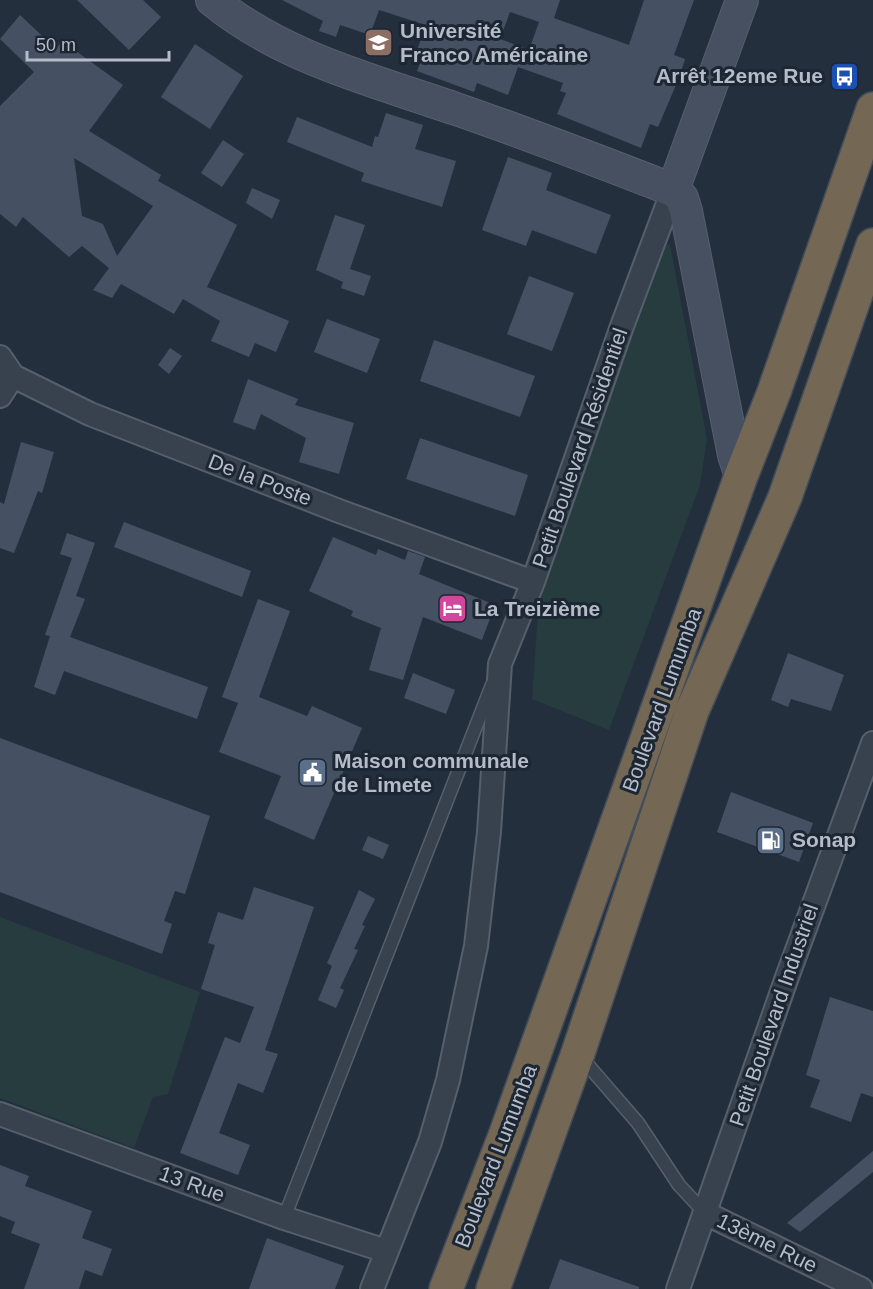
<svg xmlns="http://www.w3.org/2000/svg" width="873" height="1289" viewBox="0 0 873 1289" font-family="Arial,sans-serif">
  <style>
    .green { fill: #263c3f }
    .building { fill: #455162; fill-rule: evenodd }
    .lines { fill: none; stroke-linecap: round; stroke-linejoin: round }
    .lane-casing { stroke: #565f6c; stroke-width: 15 }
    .street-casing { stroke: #565f6c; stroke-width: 26 }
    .secondary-casing { stroke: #565f6c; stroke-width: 34 }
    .highway-casing { stroke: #434c59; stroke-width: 36 }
    .lane { stroke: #38414e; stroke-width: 12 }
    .street { stroke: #38414e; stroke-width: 22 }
    .secondary { stroke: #465061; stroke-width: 32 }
    .highway { stroke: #746855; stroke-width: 33 }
    .labels { text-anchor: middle; stroke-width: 6; stroke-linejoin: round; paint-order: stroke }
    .poi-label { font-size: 21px; font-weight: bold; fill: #b4bcc9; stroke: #1d2633; text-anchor: start }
    .street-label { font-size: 21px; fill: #b4bcc9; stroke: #1d2633 }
  </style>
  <rect width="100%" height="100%" fill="#242f3e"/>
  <path class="green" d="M659,241L670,245L707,439L700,485L609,730L532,699L539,597Z
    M0,917L200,992L168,1094L153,1097L134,1148L0,1098Z"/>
  <path class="building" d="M77,0H143L161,17L129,50Z
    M282,0H560L554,18L629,45L644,0H694L674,55L685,59L679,78L658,127L650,124L641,148L557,114L566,93L560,91L563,83L518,67L508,95L477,83L474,92L417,71L420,63L413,61L426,25L379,10L370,35L340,25L336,37L319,31L323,21ZM510,12L539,22L529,50L500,39Z
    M20,15L56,49L62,41L123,85L89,131L161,175L158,181L237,225L207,287L289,321L276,352L255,343L249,357L211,341L220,321L183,299L174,314L121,284L112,298L93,290L109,268L82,246L69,257L23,217L16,227L0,214V106L34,72L0,39ZM74,158L153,206L117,256L103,224L82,216Z
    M195,44L243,76L210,129L161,97Z
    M386,113L423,125L415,149L456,161L442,207L361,181L364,173L287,142L297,117L372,147L375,136L378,137Z
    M223,140L244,154L222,187L201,173Z
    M508,157L552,173L546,190L611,215L596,254L532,230L526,246L482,230Z
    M252,188L280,200L272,219L246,203Z
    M335,215L365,225L350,269L371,276L364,296L341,288L343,282L316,270Z
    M529,276L574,293L552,351L507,334Z
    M327,319L380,339L367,373L314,352Z
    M434,340L535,376L520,417L420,381Z
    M170,348L182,356L169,374L158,365Z
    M248,379L298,399L295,405L354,423L339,474L299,462L306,438L261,414L255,430L233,422Z
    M420,438L528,475L515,516L406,479Z
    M21,442L54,452L42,493L38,491L14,553L0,548V502L4,504Z
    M124,522L251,571L242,597L114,547Z
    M67,533L95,543L76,596L85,599L70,637L208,687L197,719L64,671L55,695L34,687L50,636L45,635L72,558L60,554Z
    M333,537L376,555L378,549L405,560L408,551L425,557L419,574L495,605L482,640L423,617L403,680L369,670L381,628L351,616L353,611L309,591Z
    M258,599L290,611L259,697L307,716L312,706L362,728L314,840L264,818L281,776L219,752L238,703L222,697Z
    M788,653L844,675L831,711L791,699L788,707L771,700Z
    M413,673L455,690L446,714L404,698Z
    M0,738L210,816L185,894L175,891L164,921L172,924L162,954L0,892Z
    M731,792L813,823L799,862L717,832Z
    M368,836L389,845L383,859L362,850Z
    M254,887L314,907L265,1050L278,1054L263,1093L238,1083L219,1133L250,1145L238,1175L180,1153L225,1037L240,1043L254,1007L201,989L215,945L208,943L218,912L243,920Z
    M359,890L375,899L362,925L365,926L354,949L358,950L340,988L344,990L336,1008L318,1000L332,966L327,963Z
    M830,997L873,1011V1097L861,1093L851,1122L810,1107L820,1080L806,1075Z
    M873,1151V1172L800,1232L787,1223Z
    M0,1165L29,1176L25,1186L92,1211L82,1238L112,1249L102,1276L85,1270L79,1289H24L40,1244L11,1233L15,1222L0,1216Z
    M267,1238L344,1266L335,1289H249Z
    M560,1259L639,1287V1289H549Z"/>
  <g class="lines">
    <defs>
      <path id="lane" d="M580,1056L638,1123L679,1185L705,1213
        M284,1218L492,685"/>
      <path id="street" d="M0,357L13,376L90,414L339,511L533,582
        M0,396L13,376
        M0,1114L284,1218L386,1251
        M705,1213L861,1289
        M372,1289L430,1142L448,1080L476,946L489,832L500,664L533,582L621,329L673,190
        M678,1289L786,980L873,743"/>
      <path id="secondary" d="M212,0C281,57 372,80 456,109C529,134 601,162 673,190L682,198L686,211L734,455L741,476
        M673,190L742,0"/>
      <path id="highway" d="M446,1289L505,1136L741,476L774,392L873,109
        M493,1289L578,1053L692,711L785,497L873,245"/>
    </defs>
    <use href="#lane" class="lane-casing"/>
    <use href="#street" class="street-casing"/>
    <use href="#secondary" class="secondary-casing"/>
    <use href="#highway" class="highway-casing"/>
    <use href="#lane" class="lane"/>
    <use href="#street" class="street"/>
    <use href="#secondary" class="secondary"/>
    <use href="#highway" class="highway"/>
  </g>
  <defs>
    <symbol id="university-square" viewBox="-11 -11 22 22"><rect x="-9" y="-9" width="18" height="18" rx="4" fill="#8d6e63" stroke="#1d2633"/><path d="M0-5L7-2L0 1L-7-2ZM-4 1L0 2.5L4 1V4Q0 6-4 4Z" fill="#fff"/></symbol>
    <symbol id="bus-square" viewBox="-11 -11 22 22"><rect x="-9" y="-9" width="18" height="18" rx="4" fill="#1a4fb4" stroke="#1d2633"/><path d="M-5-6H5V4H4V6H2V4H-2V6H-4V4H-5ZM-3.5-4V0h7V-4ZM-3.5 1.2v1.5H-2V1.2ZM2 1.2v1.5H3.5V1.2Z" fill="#fff"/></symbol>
    <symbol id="hotel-square" viewBox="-11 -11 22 22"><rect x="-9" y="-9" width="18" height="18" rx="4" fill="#d1479c" stroke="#1d2633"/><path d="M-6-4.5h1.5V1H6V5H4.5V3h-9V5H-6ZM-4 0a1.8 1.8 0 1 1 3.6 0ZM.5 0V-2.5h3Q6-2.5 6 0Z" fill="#fff"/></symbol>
    <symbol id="civic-square" viewBox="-11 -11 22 22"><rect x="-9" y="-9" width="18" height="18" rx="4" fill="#5c6f8a" stroke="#1d2633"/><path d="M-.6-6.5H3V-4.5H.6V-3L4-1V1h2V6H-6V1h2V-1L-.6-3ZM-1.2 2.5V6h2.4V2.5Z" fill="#fff"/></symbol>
    <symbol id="fuel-square" viewBox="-11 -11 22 22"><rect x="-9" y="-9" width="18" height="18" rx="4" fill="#5c6f8a" stroke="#1d2633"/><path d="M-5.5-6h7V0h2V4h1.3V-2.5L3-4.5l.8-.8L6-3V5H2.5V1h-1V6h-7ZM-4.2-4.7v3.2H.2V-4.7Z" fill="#fff"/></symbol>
  </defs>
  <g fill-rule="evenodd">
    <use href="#university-square" x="362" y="26" width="33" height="33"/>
    <use href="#bus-square" x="828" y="60" width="33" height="33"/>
    <use href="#hotel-square" x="436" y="592" width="33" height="33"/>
    <use href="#civic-square" x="296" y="756" width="33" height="33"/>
    <use href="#fuel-square" x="754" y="824" width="33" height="33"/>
  </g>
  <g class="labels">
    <g class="poi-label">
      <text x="400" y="38">Université<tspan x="400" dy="24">Franco Américaine</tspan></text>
      <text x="823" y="83" text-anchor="end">Arrêt 12eme Rue</text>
      <text x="474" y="616">La Treizième</text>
      <text x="334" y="768">Maison communale<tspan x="334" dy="24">de Limete</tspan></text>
      <text x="792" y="847">Sonap</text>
    </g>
    <g class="street-label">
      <text transform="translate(580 448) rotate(-71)" y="7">Petit Boulevard Résidentiel</text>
      <text transform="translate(260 480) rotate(21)" y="7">De la Poste</text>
      <text transform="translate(662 700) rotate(-70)" y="7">Boulevard Lumumba</text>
      <text transform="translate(774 1015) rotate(-71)" y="7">Petit Boulevard Industriel</text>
      <text transform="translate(496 1156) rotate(-69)" y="7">Boulevard Lumumba</text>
      <text transform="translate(192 1184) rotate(20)" y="7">13 Rue</text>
      <text transform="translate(767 1243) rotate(26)" y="7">13ème Rue</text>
    </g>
  </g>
  <path d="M27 51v9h142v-9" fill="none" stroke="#b4bcc9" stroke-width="3"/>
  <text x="36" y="51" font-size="18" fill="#b4bcc9" stroke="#1d2633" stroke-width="4.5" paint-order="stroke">50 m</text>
</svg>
